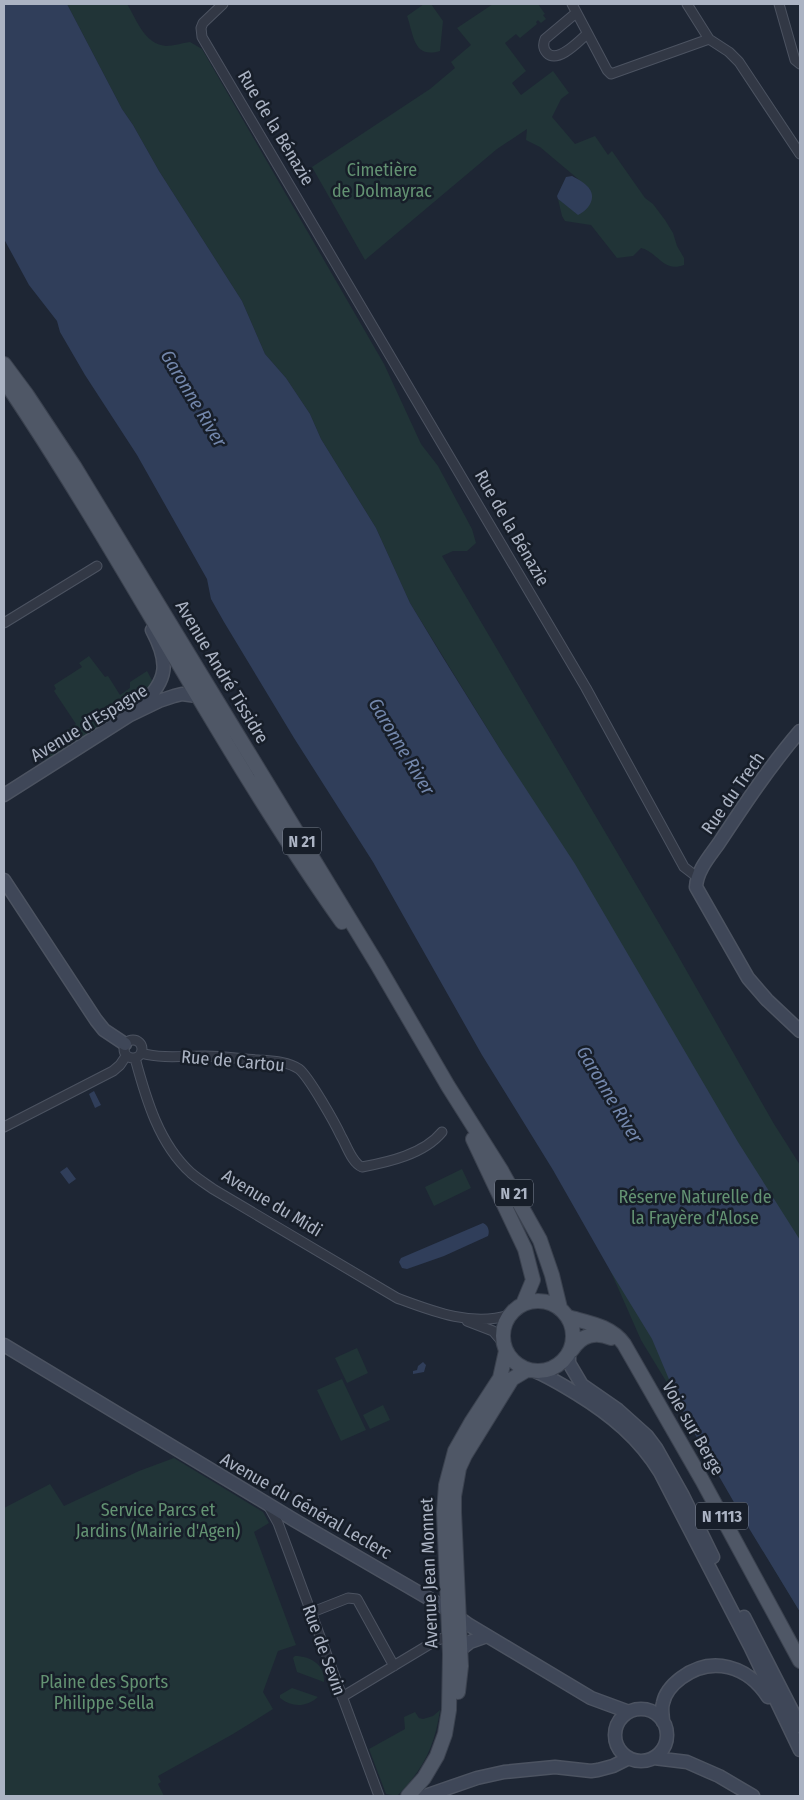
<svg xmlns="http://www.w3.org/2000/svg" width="804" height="1800" viewBox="0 0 804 1800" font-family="'Fira Sans Condensed',sans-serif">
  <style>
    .green { fill: #213437 }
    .water { fill: #303e5a }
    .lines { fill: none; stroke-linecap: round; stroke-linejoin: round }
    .street-casing { stroke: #4c5361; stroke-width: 11 }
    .secondary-casing { stroke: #4c5361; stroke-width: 15 }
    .primary-casing { stroke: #3b424f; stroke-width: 16 }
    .street { stroke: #323845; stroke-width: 9 }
    .secondary { stroke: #3f4758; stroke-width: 12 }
    .primary { stroke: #4f5766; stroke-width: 14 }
    .labels { text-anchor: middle; stroke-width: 5; stroke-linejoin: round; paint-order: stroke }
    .shield { fill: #171e29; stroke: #7f8695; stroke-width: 1 }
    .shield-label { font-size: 16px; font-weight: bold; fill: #abb3c3 }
    .street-label { font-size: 18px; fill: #abb3c3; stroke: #171e29 }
    .park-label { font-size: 18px; fill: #639272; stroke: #171e29 }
    .water-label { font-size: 19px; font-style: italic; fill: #7387ac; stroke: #171e29 }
  </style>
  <rect width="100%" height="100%" fill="#1e2634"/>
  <path class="green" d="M67,4H127C137,20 144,44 166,46C173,46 182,43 190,42L202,49L384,364L421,444L438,466L472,529L476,543L467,551H453L442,556L673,947L774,1124L800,1165V1612L750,1529L689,1419L641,1340L611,1272L503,754L410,603L376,528L321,439L310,414L286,378L265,354L242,301L159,171L133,125L122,109Z
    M424,4H431L443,21L440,51C413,59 414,35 407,16Z
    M493,4H538L545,14L543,15L546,19L541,23L538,20L536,22L537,24L520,38L516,34L505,43L526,71L512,83L521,95L553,71L569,93L561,99L552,117L575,144L595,136L608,155L612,151L645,198L653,204L665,220L673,233L677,246L684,258V265C663,273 658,252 641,248L633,256L617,258L591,225L565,221L562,216L558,199L578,214L590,189L540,147L526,140L527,129L497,149L365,260L312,167L430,89L455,68L451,62L471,45L457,28Z
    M89,656L105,677L108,676L120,695L130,688V682L147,671L153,682L149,693L132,708L48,763L40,756L47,751L43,745L76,724L54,691L56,689L54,685L82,667L79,663Z
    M462,1169L471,1188L434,1206L425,1187Z
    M357,1348L368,1373L347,1383L335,1358Z
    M342,1379L366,1430L341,1441L317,1390Z
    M383,1405L390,1420L370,1429L363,1415Z
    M174,1458L263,1512L269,1523L254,1532L296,1645L278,1651L263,1692L273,1709L233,1734L158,1776L161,1782L158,1784L164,1796H4V1508L50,1484L64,1506L139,1471Z
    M295,1656C311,1656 325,1665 324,1682L297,1672L293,1658Z
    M292,1688L318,1697C307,1707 292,1708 280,1698V1695Z
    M440,1710C435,1746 423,1770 397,1796L386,1794L369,1749L405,1729L404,1717L415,1712L419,1718L423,1719L433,1716Z"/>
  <path class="water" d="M4,4H67L122,109L133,125L159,171L242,301L265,354L286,378L310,414L321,439L376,528L410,603L442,656L503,754L575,864L738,1142L800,1240V1612L747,1525L697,1438L679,1403L652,1339L611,1272L553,1170L482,1055L373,862L294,738L224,622L211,599L207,579L137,455L85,375L60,332L57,321L29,285L4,239Z
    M572,176C578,179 585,183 589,188C597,199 588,210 578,215L558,199L557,196L566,177Z
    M94,1091L101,1105L95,1108L89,1094Z
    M67,1167L76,1179L69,1184L60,1172Z
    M483,1223C488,1225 490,1231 488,1236L444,1256L407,1269L402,1268L399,1262L401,1258Z
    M423,1362L426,1365L424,1372L413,1374V1371L417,1370L418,1366Z"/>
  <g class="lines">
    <defs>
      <path id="street" d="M223,4L203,23L201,28L202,37L586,688L684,867L697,877
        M572,4L607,70L611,74L709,39
        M687,4L709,39L729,52L739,62L800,154
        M779,4L795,60L800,64
        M576,13L545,39C543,44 543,49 547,53C558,64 579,41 587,34
        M4,623L97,566
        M124 1049a9 9 0 1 1 18 0a9 9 0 1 1-18 0Z
        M141,1053C162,1059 184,1056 205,1056C223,1056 241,1059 258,1060C271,1061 287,1061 299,1069C309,1077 335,1123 341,1136C347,1146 352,1163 362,1167C389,1162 424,1154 442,1132
        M135,1058C146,1099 159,1144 191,1173C198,1179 206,1184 213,1189L397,1298C432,1311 472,1327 509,1315
        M4,1127L113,1071L120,1065L126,1056
        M467,1321L493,1331L504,1344
        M268,1505L278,1523L379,1796
        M310,1613L348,1598L357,1599L394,1666
        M342,1697L435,1641L452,1635"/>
      <path id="secondary" d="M141,705C169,680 169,662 152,630
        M800,731C770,766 744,805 719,843C710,856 697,870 696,887L748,978L767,1000L800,1031
        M4,795L130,715L159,701L174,696L182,694L197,696
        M4,880L96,1020L104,1030L125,1044
        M4,1345L294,1520L447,1609L469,1625L591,1698L629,1712
        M569,1355V1363L582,1385L618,1410L647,1436L656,1448L683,1496L713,1557
        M537,1372C551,1378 564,1386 577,1394C611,1415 639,1438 660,1472L750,1646L800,1750
        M744,1617L800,1726
        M460,1650L470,1642L487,1636
        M615 1735a26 26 0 1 1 52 0a26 26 0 1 1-52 0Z
        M663,1722C663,1716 661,1709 663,1703C665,1693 673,1684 681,1678C712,1655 748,1666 768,1697
        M654,1758L687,1762L719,1776L753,1796
        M425,1796L477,1778L504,1772L555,1767L591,1771L598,1770L613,1766L629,1758"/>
      <path id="primary" d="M4,364L27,395L74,466L377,964L448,1086L501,1170L540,1240L552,1275L560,1308
        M4,380C123,556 219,748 342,922
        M473,1139L525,1249L533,1280L523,1304
        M503 1336a35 35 0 1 1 70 0a35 35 0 1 1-70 0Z
        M568,1317C589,1323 611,1326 624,1344L702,1480L800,1661
        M572,1350C581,1335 596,1331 611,1338
        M458,1692L461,1666L454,1512V1496L459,1468L465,1455L512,1379L527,1370
        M408,1796L424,1778L437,1756L445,1734L449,1710L450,1654L444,1512L446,1485L455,1451L472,1421L500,1378L506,1351"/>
    </defs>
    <use href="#street" class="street-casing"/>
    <use href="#secondary" class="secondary-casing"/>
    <use href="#primary" class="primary-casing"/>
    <use href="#street" class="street"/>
    <use href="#secondary" class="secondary"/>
    <use href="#primary" class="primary"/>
  </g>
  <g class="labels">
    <g class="shield">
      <rect x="283" y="827.5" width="38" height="27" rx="4"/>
      <rect x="495" y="1179.5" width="38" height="27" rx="4"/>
      <rect x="696" y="1502.5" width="52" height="27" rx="4"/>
    </g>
    <g class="shield-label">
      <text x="302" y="847">N 21</text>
      <text x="514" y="1199">N 21</text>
      <text x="722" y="1522">N 1113</text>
    </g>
    <g class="street-label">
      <text transform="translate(276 128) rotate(59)" y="6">Rue de la Bénazie</text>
      <text transform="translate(512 528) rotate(60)" y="6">Rue de la Bénazie</text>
      <text transform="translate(222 672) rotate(59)" y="6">Avenue André Tissidre</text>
      <text transform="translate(89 723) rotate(-31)" y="6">Avenue d'Espagne</text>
      <text transform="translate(733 793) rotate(-55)" y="6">Rue du Trech</text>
      <text transform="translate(233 1061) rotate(5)" y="6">Rue de Cartou</text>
      <text transform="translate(272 1203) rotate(31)" y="6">Avenue du Midi</text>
      <text transform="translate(693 1428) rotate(60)" y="6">Voie sur Berge</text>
      <text transform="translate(306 1506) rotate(30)" y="6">Avenue du Général Leclerc</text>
      <text transform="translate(429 1573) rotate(-92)" y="6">Avenue Jean Monnet</text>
      <text transform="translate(324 1650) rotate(70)" y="6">Rue de Sevin</text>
    </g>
    <g class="park-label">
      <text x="382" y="176">Cimetière<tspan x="382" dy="21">de Dolmayrac</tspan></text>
      <text x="695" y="1203">Réserve Naturelle de<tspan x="695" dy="21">la Frayère d'Alose</tspan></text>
      <text x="158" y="1516">Service Parcs et<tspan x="158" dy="21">Jardins (Mairie d'Agen)</tspan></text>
      <text x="104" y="1688">Plaine des Sports<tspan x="104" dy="21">Philippe Sella</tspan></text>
    </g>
    <g class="water-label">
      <text transform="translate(194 398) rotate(59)" y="7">Garonne River</text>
      <text transform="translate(402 746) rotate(59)" y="7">Garonne River</text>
      <text transform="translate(610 1094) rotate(59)" y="7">Garonne River</text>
    </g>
  </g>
  <rect width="804" height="1800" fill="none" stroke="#abb3c3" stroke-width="10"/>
</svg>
